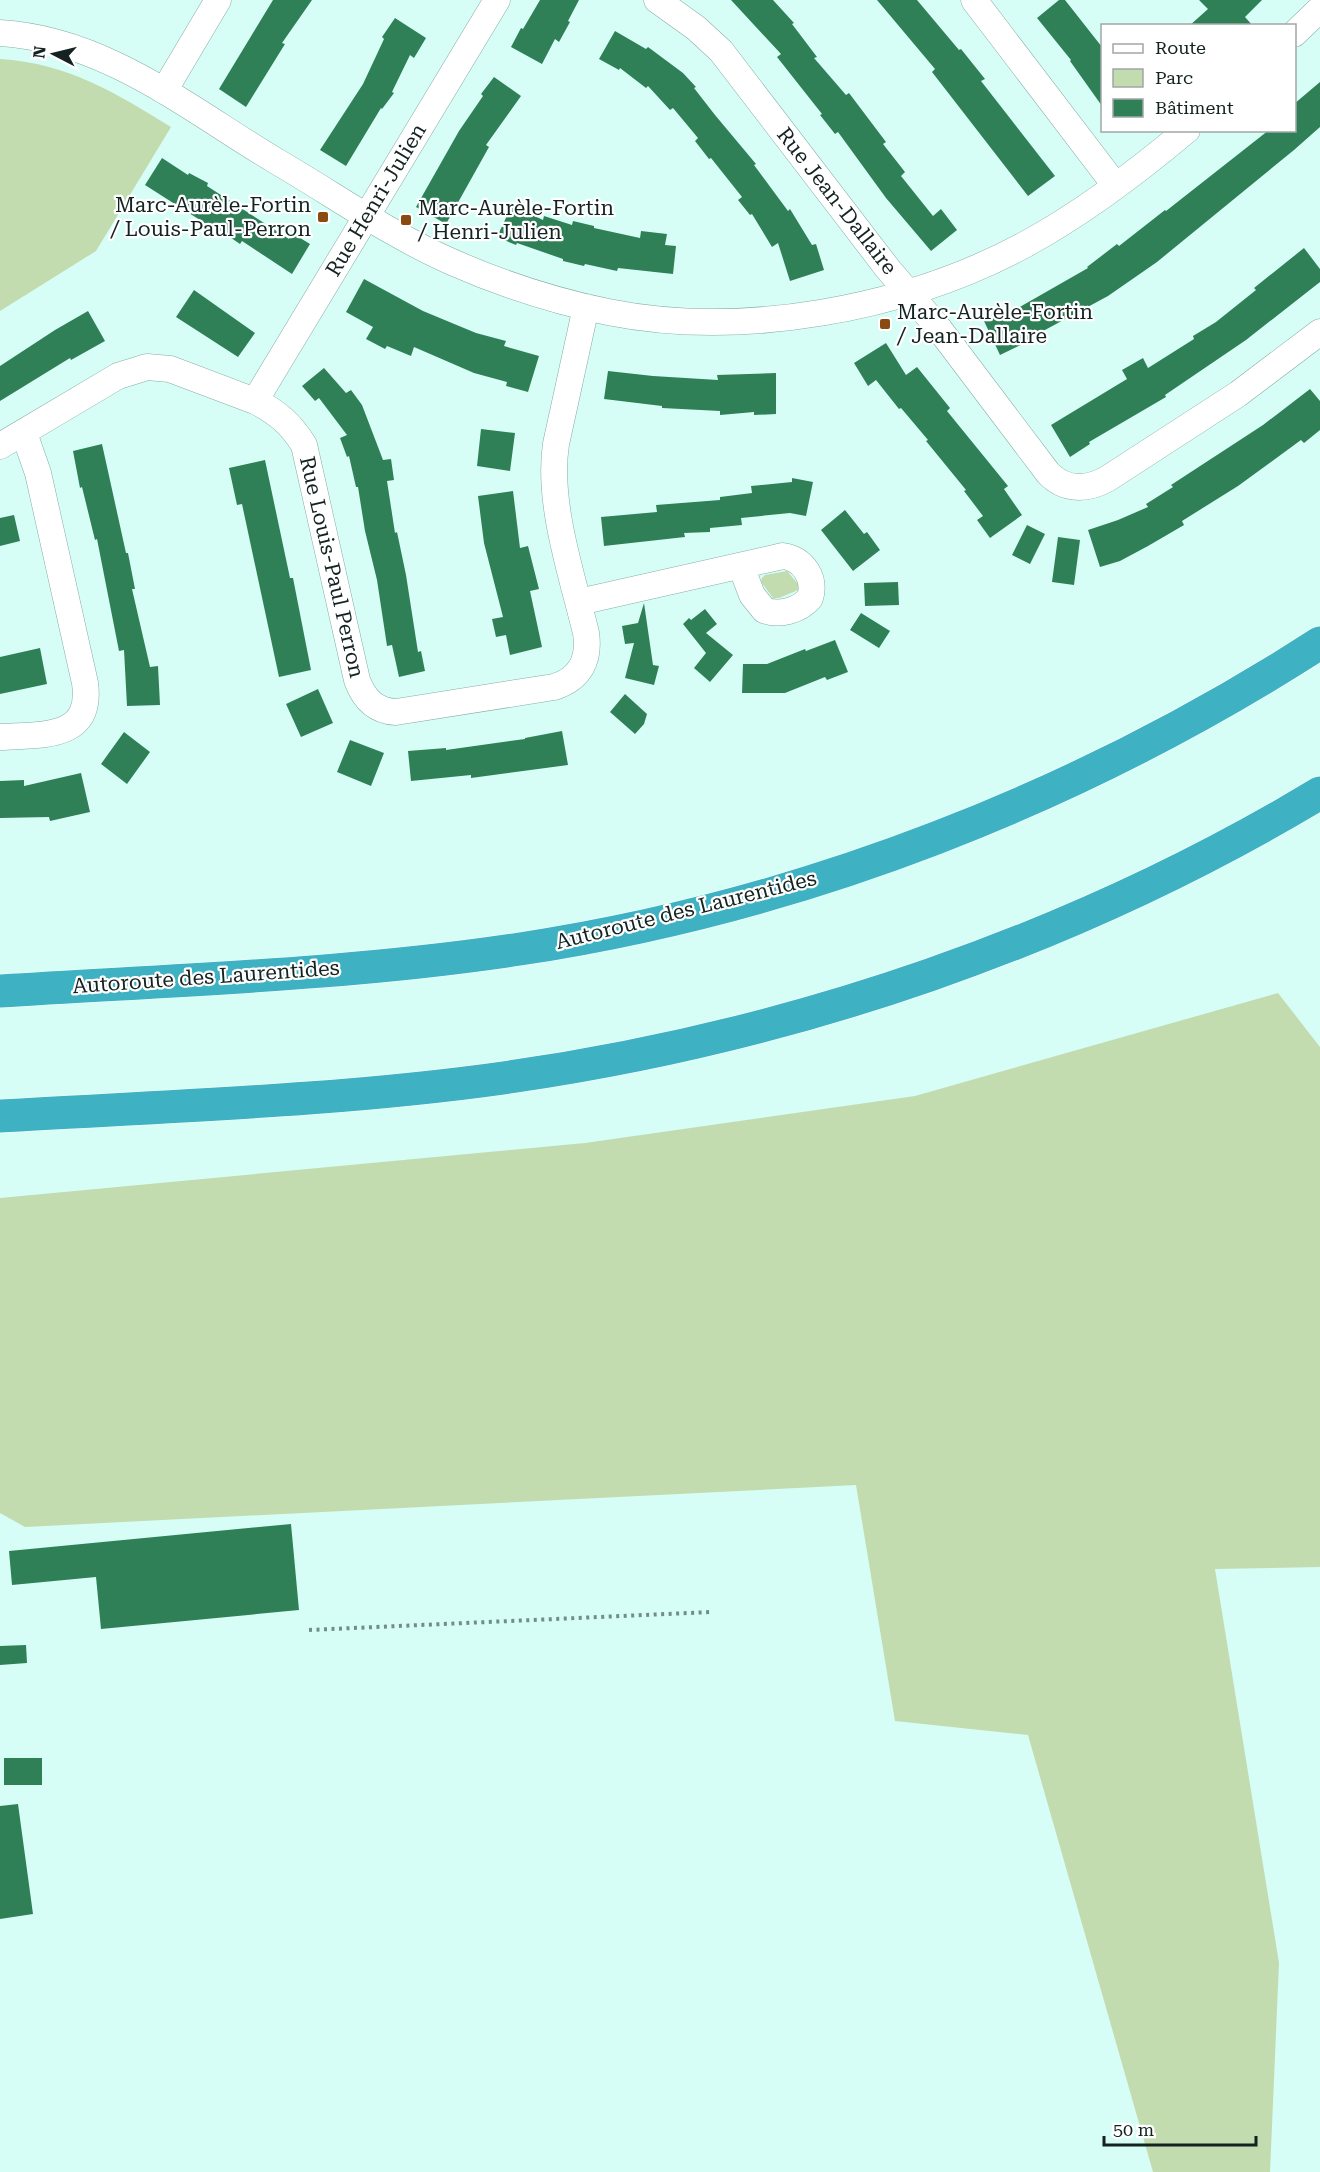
<svg xmlns="http://www.w3.org/2000/svg" width="1320" height="2172" viewBox="0 0 1320 2172" font-family="'Roboto Serif',serif">
  <style>
    .green { fill: #c2dcb0 }
    .building { fill: #308057 }
    .lines { fill: none; stroke-linecap: round; stroke-linejoin: round }
    .minor-casing { stroke: #87ada6; stroke-width: 27 }
    .highway-casing { stroke: #fff; stroke-width: 34 }
    .path { stroke: #728d89; stroke-width: 4; stroke-dasharray: 3 4.5; stroke-linecap: butt }
    .minor { stroke: #fff; stroke-width: 26 }
    .highway { stroke: #3eb2c3; stroke-width: 33 }
    .poi-dot { fill: #8a4b12; stroke: #fff; stroke-width: 2 }
    .labels { text-anchor: middle; stroke-width: 4.5; stroke-linejoin: round; paint-order: stroke }
    .street-label { font-size: 21px; fill: #142321; stroke: #fff }
    .poi-label { font-size: 21px; fill: #142321; stroke: #fff; text-anchor: start }
  </style>
  <rect width="100%" height="100%" fill="#d6fef7"/>
  <path class="green" d="M0,59C67,63 116,93 171,127L96,251L0,311Z
    M787,571L798,584V590L779,598H773L761,582L762,578L765,575Z
    M1278,993L1320,1047V1567L1215,1569L1279,1963L1270,2172H1153L1028,1735L895,1721L856,1485L25,1527L0,1513V1198L585,1143L915,1096Z"/>
  <path class="building" d="M273,0H312L282,43L285,44L246,107L219,89Z
    M540,0H579L568,21L570,22L559,42L555,39L542,64L511,47L521,28L523,29Z
    M731,0H773L794,23L792,24L817,57L814,58L846,95L849,93L886,142L883,144L905,172L901,176L933,216L941,209L957,230L931,251L886,198L838,132L835,134L820,115L822,114L777,57L781,54Z
    M877,0H917L959,50L961,49L985,79L981,81L1055,176L1028,196L932,72L935,69Z
    M1059,0H1065L1102,47V106L1070,61L1071,60L1037,18Z
    M1199,0H1262L1245,17L1253,26H1189L1208,9Z
    M395,18L426,38L414,58L410,55L392,92L394,93L382,109L381,108L346,166L320,150L363,84L384,39L382,37Z
    M615,31L646,49L648,47L683,73L696,87L694,88L715,115L756,164L754,165L788,211L790,209L812,245L816,244L824,270L790,281L778,243L772,247L752,214L750,215L738,200L742,197L711,158L709,159L695,141L698,138L673,108L670,110L648,86L646,88L620,68L619,70L599,59Z
    M494,77L521,96L486,145L489,147L446,224L416,207L459,131L483,96L481,94Z
    M1320,82V127L1294,150L1157,262L1108,296L1032,337L1033,339L1000,355L984,321L1017,306L1018,308L1088,268L1087,267L1117,244L1119,246L1165,210L1166,211L1269,130H1294V104Z
    M162,158L188,175L189,173L208,183L207,186L289,239L292,233L310,244L292,274L242,241L240,244L215,227L214,229L145,185Z
    M512,205L543,220L544,216L572,225L573,221L594,226V228L640,238L641,231L667,234L665,245L676,246L673,274L618,268L617,271L585,264L584,266L563,261V259L517,243L516,245L497,237Z
    M1304,248L1320,269V282L1246,340L1165,395L1166,397L1089,442L1090,444L1070,457L1051,425L1127,379L1122,370L1143,358L1148,368L1194,339L1193,336L1216,322L1256,290L1254,288Z
    M364,279L423,311L476,333L506,341L504,346L539,356L528,392L506,386L507,382L474,373L414,347L411,356L387,346L385,349L366,339L373,327L346,312Z
    M194,290L255,333L238,357L176,317Z
    M88,311L105,341L71,360L70,358L0,401V366L55,330Z
    M886,343L906,375L917,367L950,408L947,411L1008,486L1004,489L1022,515L990,538L977,520L983,516L964,491L966,490L926,441L928,440L901,408L899,409L876,380L868,386L854,363Z
    M324,368L346,393L351,390L362,405L383,460L391,459L394,480L387,481L395,533L397,532L406,575L418,652L421,651L425,671L399,677L392,645L387,646L377,580L365,531L358,487H356L349,456L347,457L340,438L347,435L319,398L315,401L302,386Z
    M608,371L653,376L718,380L717,375L776,373V414L754,415V412L720,415V411L662,408V406L604,399Z
    M1310,389L1320,401V430L1304,443L1301,440L1238,486L1182,521L1184,525L1148,546L1120,561L1100,567L1088,530L1118,520L1148,507L1146,504L1173,487L1171,485L1263,425Z
    M481,429L515,433L510,471L477,466Z
    M102,444L126,553H128L135,589H132L150,667L158,666L160,705L127,706L124,650L119,651L97,539L95,540L82,487L80,488L73,451Z
    M265,460L290,578H293L311,670L279,677L242,504L237,505L229,468Z
    M792,478L813,482L806,516L790,513L741,518L742,525L710,528V532L684,533L685,537L604,546L601,517L657,512L656,505L720,500V497L752,493L751,486L792,482Z
    M513,491L520,548L528,546L539,589L530,591L542,647L510,655L506,635L496,637L492,619L503,617L484,543L478,496Z
    M845,510L864,534L867,532L880,550L853,571L821,530Z
    M14,515L20,541L0,546V518Z
    M1027,525L1045,534L1030,564L1012,555Z
    M1058,537L1080,540L1074,585L1052,582Z
    M898,582L899,605L865,606L864,583Z
    M644,603L653,665L659,666L654,685L625,678L634,643L625,644L622,626L638,623Z
    M705,609L717,624L706,633L733,655L710,682L694,668L706,653L683,624L689,618L691,620Z
    M861,613L890,631L879,648L850,630Z
    M835,640L848,672L827,680L825,677L785,693H742L743,664H767L805,649L806,651Z
    M40,648L47,684L0,694V657Z
    M318,689L333,723L301,737L286,704Z
    M625,694L647,714L644,724L635,734L610,712Z
    M562,731L568,765L471,778V775L411,781L408,751L446,748V750L525,739V738Z
    M124,732L150,752L127,784L101,764Z
    M350,740L384,753L371,786L337,772Z
    M81,773L90,812L50,821L49,817L0,818V781L24,780V786Z
    M291,1524L299,1610L101,1629L96,1577L12,1585L9,1551Z
    M26,1645L27,1663L0,1665V1646Z
    M4,1758H42V1785H4Z
    M18,1804L33,1914L0,1919V1806Z"/>
  <g class="lines">
    <defs>
      <path id="minor" d="M657,0L696,28L721,51L888,269L937,326L1048,473C1065,491 1087,490 1107,479L1238,394L1320,332
        M974,0L1115,185
        M0,33C105,39 189,109 276,161C333,194 392,236 452,262C502,284 554,301 608,312C743,339 906,309 1026,244C1083,213 1137,172 1187,130
        M1294,34L1320,9
        M164,91L218,0
        M255,401L497,0
        M0,446L118,376L147,367L170,369L255,401C277,412 291,424 304,445L357,680C364,699 375,711 396,712L554,687C580,679 590,660 586,633C572,575 547,503 556,444L586,307
        M579,602L783,556C804,559 816,579 810,598C799,611 778,616 764,610L752,595L741,566
        M0,737C40,734 93,741 85,683L38,473L24,433"/>
      <path id="highway" d="M0,991C173,980 348,975 520,949C804,906 1079,798 1320,643
        M0,1116C170,1106 341,1101 510,1077C794,1036 1074,941 1320,793"/>
    </defs>
    <use href="#minor" class="minor-casing"/>
    <use href="#highway" class="highway-casing"/>
    <path class="path" d="M309,1630L711,1612"/>
    <use href="#minor" class="minor"/>
    <use href="#highway" class="highway"/>
  </g>
  <g class="poi-dot">
    <rect x="317" y="211" width="12" height="12" rx="3"/>
    <rect x="400" y="214" width="12" height="12" rx="3"/>
    <rect x="879" y="318" width="12" height="12" rx="3"/>
  </g>
  <g class="labels">
    <g class="street-label">
      <text transform="translate(376 200) rotate(-59)" y="7">Rue Henri-Julien</text>
      <text transform="translate(837 201) rotate(52)" y="7">Rue Jean-Dallaire</text>
      <text transform="translate(332 567) rotate(77)" y="7">Rue Louis-Paul Perron</text>
      <text transform="translate(686 910) rotate(-14)" y="7">Autoroute des Laurentides</text>
      <text transform="translate(206 977) rotate(-4)" y="7">Autoroute des Laurentides</text>
    </g>
    <g class="poi-label">
      <text x="311" y="212" text-anchor="end">Marc-Aurèle-Fortin<tspan x="311" dy="24">/ Louis-Paul-Perron</tspan></text>
      <text x="418" y="215">Marc-Aurèle-Fortin<tspan x="418" dy="24">/ Henri-Julien</tspan></text>
      <text x="897" y="319">Marc-Aurèle-Fortin<tspan x="897" dy="24">/ Jean-Dallaire</tspan></text>
    </g>
  </g>
  <rect x="1101" y="24" width="195" height="108" fill="#ffffff" stroke="#a1a7a6" stroke-width="1.5"/>
  <rect x="1113" y="44" width="30" height="9" fill="#ffffff" stroke="#a1a7a6" stroke-width="1.5"/>
  <text x="1155" y="54" font-size="18" fill="#142321">Route</text>
  <rect x="1113" y="69" width="30" height="18" fill="#c2dcb0" stroke="#a1a7a6" stroke-width="1.5"/>
  <text x="1155" y="84" font-size="18" fill="#142321">Parc</text>
  <rect x="1113" y="99" width="30" height="18" fill="#308057" stroke="#a1a7a6" stroke-width="1.5"/>
  <text x="1155" y="114" font-size="18" fill="#142321">Bâtiment</text>
  <g transform="translate(54 54) rotate(277)" stroke="#ffffff" stroke-width="4.5" paint-order="stroke">
  <path d="M0-4.5L10 22L0 15L-10 22Z" fill="#142321"/>
  <text y="-9" font-size="16" font-weight="bold" text-anchor="middle" fill="#142321">N</text>
  </g>
  <path d="M1104 2136v9h152v-9" fill="none" stroke="#142321" stroke-width="3"/>
  <text x="1113" y="2136" font-size="18" fill="#142321" stroke="#ffffff" stroke-width="4.5" paint-order="stroke">50 m</text>
</svg>
